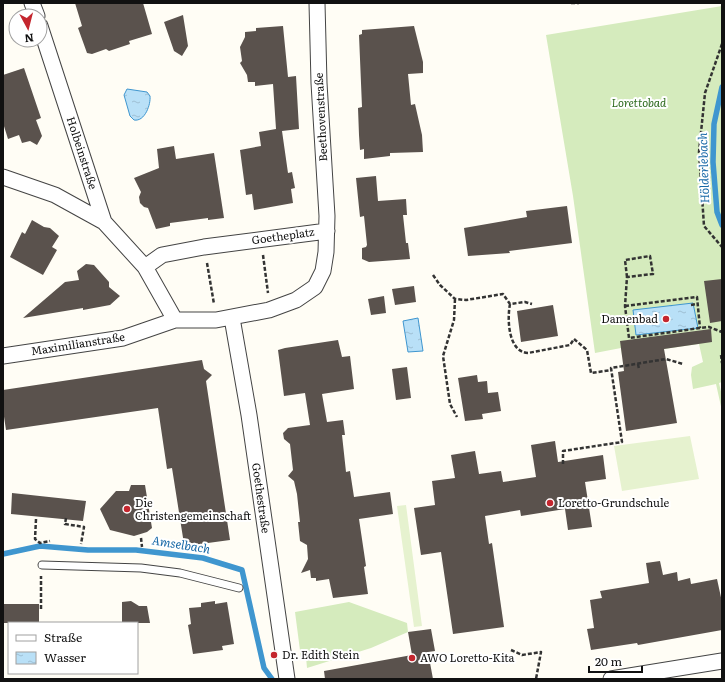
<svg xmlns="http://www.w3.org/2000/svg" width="725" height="682" viewBox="0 0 725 682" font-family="Literata,serif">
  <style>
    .grass { fill: #d5ebbd }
    .pitch { fill: #e6f2cf }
    .water { fill: url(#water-ripples); stroke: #3f96cf }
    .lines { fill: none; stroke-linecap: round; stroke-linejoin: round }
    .stream { stroke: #3f96cf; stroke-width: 5.5 }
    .building { fill: #5a524d }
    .lane-casing { stroke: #444; stroke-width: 9 }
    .street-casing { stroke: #444; stroke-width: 17 }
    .path { stroke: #333; stroke-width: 2.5; stroke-dasharray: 4 2; stroke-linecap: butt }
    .lane { stroke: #fff; stroke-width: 7 }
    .street { stroke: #fff; stroke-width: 15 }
    .poi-dot { fill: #c4262e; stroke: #fff; stroke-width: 1.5 }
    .labels { text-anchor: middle; stroke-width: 4; stroke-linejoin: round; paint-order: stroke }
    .park-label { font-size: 11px; font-style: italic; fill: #2f6b1f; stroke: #fff }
    .street-label { font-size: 11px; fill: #111; stroke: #fff }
    .poi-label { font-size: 11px; fill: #111; stroke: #fff; text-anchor: start }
    .water-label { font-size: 12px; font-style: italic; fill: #1768a6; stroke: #fff }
  </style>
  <defs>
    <pattern id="water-ripples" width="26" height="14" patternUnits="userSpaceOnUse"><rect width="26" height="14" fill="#b9e0f7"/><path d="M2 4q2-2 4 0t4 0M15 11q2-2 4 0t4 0" fill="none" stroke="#9ebfd3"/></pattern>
  </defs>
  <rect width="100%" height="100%" fill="#fffdf5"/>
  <path class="grass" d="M722,6V382L719,383L722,396V411L716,384L693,389L691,375L692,367L703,362L699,344L622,355L621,348L595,353L573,196L546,35Z
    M349,602L407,623L408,632L371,648L307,668L306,657L301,658L295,612Z"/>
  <path class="pitch" d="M690,436L699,479L622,491L614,446Z
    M406,505L422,626L414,627L397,506Z"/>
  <path class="water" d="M127,89L147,92L150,96C151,104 145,122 134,120L130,116L124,95Z
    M693,303L698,328L636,335L633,310Z
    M418,318L423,351L408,352L403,321Z"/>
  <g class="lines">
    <path class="stream" d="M722,87L714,124L713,162L717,212L722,225
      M3,554L40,546L88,550H136L203,558L242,570L264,668L272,679"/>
  </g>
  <path class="building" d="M75,3H143L152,34L129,41L130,44L109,51L106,49L92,54L87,53L78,28L82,26Z
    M183,15L188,46L182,56L174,51L164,22Z
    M283,26L288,77L296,76L299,129L282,131L288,173L292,172L295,188L291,189L293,203L254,210L252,194L246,195L240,150L261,146L259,132L276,129L273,84L255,86V82H248L247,75L240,63L242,61L240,47L245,37V32L256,31V28Z
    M414,26L423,62V73L408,74L411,105L415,104L422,135L423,152L390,153V156L364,159V149L360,150L359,135L358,108L362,107L359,35L362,34V30Z
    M24,68L41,118L36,120L42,136L37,145L30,141L22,143L19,135L8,139L3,123V75Z
    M174,146L176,159L214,153L224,218L208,220V218L170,223V226L156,229L148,208L144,207L140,203L139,197L141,192L134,178L159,168L157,149Z
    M376,176L378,201L406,199L407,215H403L406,243H408L410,259L369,262L362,259V248L366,247L367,245L364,216L360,217L356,178Z
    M567,206L572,243L509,251L510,253L468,256L464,228L527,217L526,211Z
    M32,220L44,227L50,228L59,236L52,247L57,250L43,275L10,257L22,232L25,234Z
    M86,264L94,265L109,282V287L120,296L110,305L83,310V308L23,318L65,282L79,280L77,271Z
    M722,279V321L710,323L704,281Z
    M414,286L416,302L395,305L392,289Z
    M384,296L386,313L371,315L368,299Z
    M553,305L558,336L521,342L517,311Z
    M711,329L712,342L664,349L677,423L626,431L618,372L624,371L620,341Z
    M338,340L342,357L350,356L354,389L322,394L327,422L343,420L345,435H342L346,472L350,471L354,497L390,492L393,514L359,519L366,566L364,567L368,594L333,598L329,579L316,581V578H311L310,570L301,573L308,559L307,545L300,541L298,522H300L297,494L294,481L288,476L293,470L290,444L284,439L283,433L288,428L310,425L305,393L284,396L278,350L285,348Z
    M202,360L204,369L212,375L206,381L230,540L193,545L192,543L184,544L172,468L167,469L158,408L6,430L3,410V390Z
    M407,367L411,398L396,400L392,369Z
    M477,375L478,382L487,381L488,393L498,392L501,411L482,414L483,419L465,421L458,378Z
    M555,441L558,462L603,455L606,479L585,482L592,527L568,530L565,509L521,516L520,510L485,516L489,544L492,543L504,627L453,634L441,552L421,555L414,508L435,505L432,481L455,478L451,455L475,451L479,474L501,471L503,482L536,477L531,445Z
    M131,485H145L152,528L147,532L134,536L110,530L100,509L116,491H129Z
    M12,493L86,501L83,521L11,514Z
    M660,561L663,575L677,572L678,581L690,578L691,584L717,579L722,602V630L638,645L637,643L591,650L587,629L594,628L590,600L602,598L600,591L649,583L646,563Z
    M131,601L139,606H147L150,623H122V602Z
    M215,601V604L227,602L234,644L222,646L223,650L193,654L188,625L191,624L189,608L201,607V603Z
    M3,604H39V623H3Z
    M431,629L435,651L428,652L433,679H325L324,671L412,655L408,632Z"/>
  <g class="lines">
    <defs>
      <path id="lane" d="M42,565L141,568L180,573L239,588"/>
      <path id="street" d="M32,3L37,16
        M40,26L104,222L145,267L175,320
        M3,177L55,195L104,222
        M145,267L162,255L204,247L327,231
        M232,318L249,415L287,679
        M3,356L123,338L175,320H216L269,310L296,300L315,287L323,271L326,252L327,216L319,83L317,3
        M611,679L722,661"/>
    </defs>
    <use href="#lane" class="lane-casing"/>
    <use href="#street" class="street-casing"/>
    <path class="path" d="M571,3H579
      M722,44L705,93L699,152L704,226L722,247
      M263,255L268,293
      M207,263L214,304
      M433,275L440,285L455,299L466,300L503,294L510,304L525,302L532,304
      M627,277L625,260L650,256L653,274L627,277L625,306L629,338L700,328L709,327L722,332
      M455,299L454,320L443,356L450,404L457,417
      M510,304C507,319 508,352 528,353L570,345L574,339L587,350L591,373L612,370
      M691,305L697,304
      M625,306L697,297L700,328
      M721,355L722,363
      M638,364L639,369
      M563,464V451L622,442L611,368L666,359L683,364
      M66,518L65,524L84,527L81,544
      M36,519L35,539L40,543L50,541
      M141,538L142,547
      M41,609V576
      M511,650L522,655L541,652L536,679"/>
    <use href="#lane" class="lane"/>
    <use href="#street" class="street"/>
  </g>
  <g class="poi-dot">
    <circle cx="666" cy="319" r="4"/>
    <circle cx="550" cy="503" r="4"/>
    <circle cx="127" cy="509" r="4"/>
    <circle cx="274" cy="655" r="4"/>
    <circle cx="412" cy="658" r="4"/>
  </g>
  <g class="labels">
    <g class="park-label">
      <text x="639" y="107">Lorettobad</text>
    </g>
    <g class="street-label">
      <text transform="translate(321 117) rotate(-93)" y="4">Beethovenstraße</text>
      <text transform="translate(82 153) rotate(72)" y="4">Holbeinstraße</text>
      <text transform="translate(283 236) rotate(-8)" y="4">Goetheplatz</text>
      <text transform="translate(78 344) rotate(-9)" y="4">Maximilianstraße</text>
      <text transform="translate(261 498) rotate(82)" y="4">Goethestraße</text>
    </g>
    <g class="poi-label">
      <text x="658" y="323" text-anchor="end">Damenbad</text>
      <text x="135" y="507">Die<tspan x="135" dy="13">Christengemeinschaft</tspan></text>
      <text x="558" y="507">Loretto-Grundschule</text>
      <text x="282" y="659">Dr. Edith Stein</text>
      <text x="420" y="662">AWO Loretto-Kita</text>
    </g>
    <g class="water-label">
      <text transform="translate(704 168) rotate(-92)" y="4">Hölderlebach</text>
      <text transform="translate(181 545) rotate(9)" y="4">Amselbach</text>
    </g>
  </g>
  <rect width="725" height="682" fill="none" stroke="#111111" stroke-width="8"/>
  <rect x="8" y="622" width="130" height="52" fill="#ffffff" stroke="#a0a0a0"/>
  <rect x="16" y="635" width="20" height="6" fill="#ffffff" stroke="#a0a0a0"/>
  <text x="44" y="642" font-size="12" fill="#111111">Straße</text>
  <rect x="16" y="652" width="20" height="12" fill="url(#water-ripples)" stroke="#a0a0a0"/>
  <text x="44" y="662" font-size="12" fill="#111111">Wasser</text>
  <g transform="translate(28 28) rotate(173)"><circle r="19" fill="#ffffff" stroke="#a0a0a0"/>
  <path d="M0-3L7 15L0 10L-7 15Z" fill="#c4262e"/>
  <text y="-6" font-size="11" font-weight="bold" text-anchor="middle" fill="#111111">N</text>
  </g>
  <path d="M589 666v6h53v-6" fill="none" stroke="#111111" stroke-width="2"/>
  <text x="595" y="666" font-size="12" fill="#111111" stroke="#ffffff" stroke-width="3" paint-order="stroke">20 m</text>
</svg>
